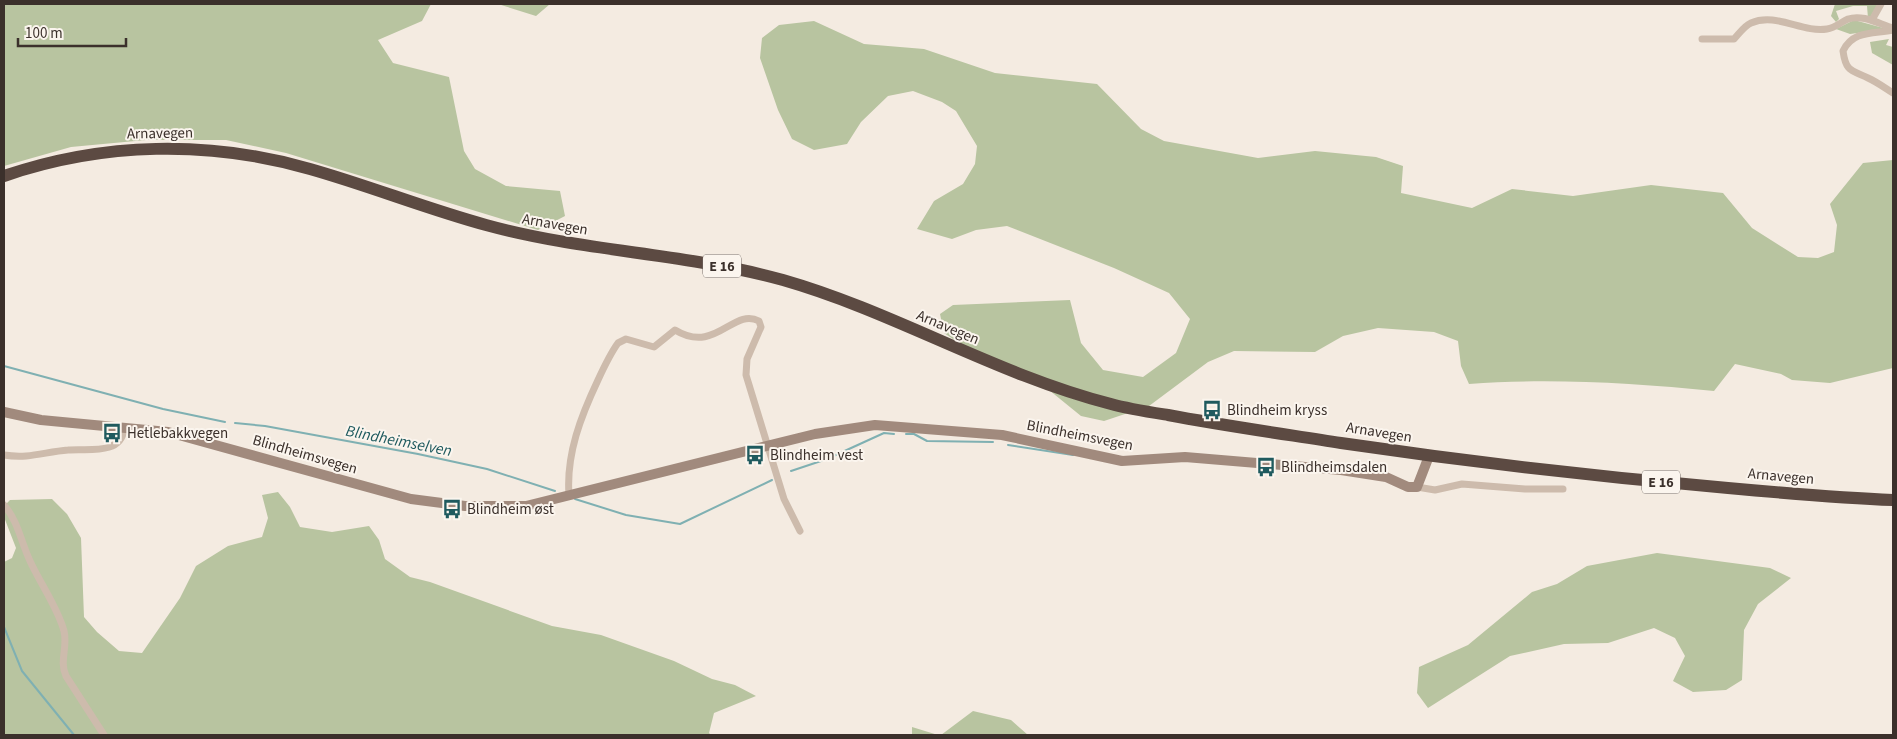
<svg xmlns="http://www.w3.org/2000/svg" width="1897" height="739" viewBox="0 0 1897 739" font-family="'Source Sans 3',sans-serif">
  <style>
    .green { fill: #b8c4a0 }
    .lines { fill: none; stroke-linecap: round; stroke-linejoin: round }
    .stream { stroke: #7fb0b2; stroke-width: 2 }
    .street { stroke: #cdbbac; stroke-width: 7 }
    .secondary { stroke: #a18a7d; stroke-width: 10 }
    .highway { stroke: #5c4a42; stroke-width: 12 }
    .labels { text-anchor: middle; stroke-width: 4; stroke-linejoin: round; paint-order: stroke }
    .shield { fill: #fbf5ee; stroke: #756b66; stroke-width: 1 }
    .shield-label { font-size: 14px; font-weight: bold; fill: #3b302b }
    .street-label { font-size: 15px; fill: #3b302b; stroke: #fbf5ee }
    .poi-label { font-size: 15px; fill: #3b302b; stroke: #fbf5ee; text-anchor: start }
    .water-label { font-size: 16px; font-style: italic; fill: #1f5a5e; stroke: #fbf5ee }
  </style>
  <rect width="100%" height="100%" fill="#f4ebe1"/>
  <path class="green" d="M4,4H431L422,21L378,40L393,63L449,77L464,151L475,169L506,186L560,191L565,216L538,230L286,153L226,140H146L71,147L4,166Z
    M498,4H550L536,16Z
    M1835,4H1878L1871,16L1868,18L1867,6H1853L1836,11L1839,19L1836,22L1831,16Z
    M1854,20L1887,29L1850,34L1836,29Z
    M814,21L864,44L924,49L995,73L1097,84L1141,129L1164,141L1258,158L1315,151L1376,157L1403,166L1401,193L1472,208L1512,189L1573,196L1651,185L1723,193L1752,228L1798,257L1818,258L1834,252L1837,225L1830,204L1863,163L1893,160V368L1830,383L1792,380L1781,374L1735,364L1714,391C1632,383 1550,378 1469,384L1461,366L1458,341L1434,332L1378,328L1343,336L1315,352L1234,351L1208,362L1149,406L1104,421L1081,416L1049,390L962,345L944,333L940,314L953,305L1070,300L1081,343L1103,370L1143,377L1176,353L1190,319L1169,293L1114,268L1007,226L976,230L952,239L917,229L934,201L963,184L975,164L977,146L956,111L942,102L913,91L888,96L861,122L847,144L814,150L792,139L778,110L760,58L762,38L779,25Z
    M1889,39L1886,45L1893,47V65L1872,53L1870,42Z
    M278,492L290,507L300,527L332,532L369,526L379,540L385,559L410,577L430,582L552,626L601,635L674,661L712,679L735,685L756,696L714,713L709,733L711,735H4V562L12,558L16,548L4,517V506L10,500L52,499L67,514L81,538L84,617L97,632L119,651L142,653L180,598L196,566L228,546L262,537L268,518L262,495Z
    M1657,553L1770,568L1791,578L1758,604L1744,630L1742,680L1726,690L1693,692L1673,681L1685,656L1675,638L1654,628L1608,643L1564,644L1510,656L1428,708L1417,693L1419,667L1468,645L1532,592L1557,584L1587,566Z
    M973,711L1011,720L1028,735H941Z
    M912,727L938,735H912Z"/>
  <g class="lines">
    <path class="stream" d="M4,366L163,409L225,422
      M235,423L265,426L418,454L487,469L555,491
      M906,434H914L927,441L993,442
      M1008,445L1073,455
      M791,471L827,459L884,433L894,434
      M575,499L626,515L680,524L772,480
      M4,627L22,671L74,735"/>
    <path class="street" d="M1872,20L1881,4
      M1893,30C1874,34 1853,30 1843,51C1846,72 1851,70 1868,78C1877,82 1885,88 1893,93
      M1702,39H1734C1739,34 1744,26 1751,23C1776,12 1802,33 1827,29C1835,28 1841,22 1848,19C1863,14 1879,24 1893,28
      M4,455C29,459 44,452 68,450C86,448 121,456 124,429
      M1417,487L1435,490L1462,484L1525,489H1563
      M569,495C566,454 581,416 598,380C604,367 610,354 618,343L626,339L654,347L675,330C716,355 733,307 759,321L761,327L747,359L746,375L784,499L800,531
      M4,505C18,521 21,542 30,561C40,583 58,608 64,631C68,647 59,661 66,676L104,735"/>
    <path class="secondary" d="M4,412L41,420L168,432L411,499L465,506H526L815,434L875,425L1002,435L1122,461L1185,457L1341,470L1386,477L1408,487H1417L1429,456"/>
    <path class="highway" d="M4,176C103,142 209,140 310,169C370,186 427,209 486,225C584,252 686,253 783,280C895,312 997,375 1111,404C1129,409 1149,412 1168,415C1226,426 1284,434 1341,443C1470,462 1599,477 1728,488C1783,493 1838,498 1893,500"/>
  </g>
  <defs>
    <symbol id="bus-bare" viewBox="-9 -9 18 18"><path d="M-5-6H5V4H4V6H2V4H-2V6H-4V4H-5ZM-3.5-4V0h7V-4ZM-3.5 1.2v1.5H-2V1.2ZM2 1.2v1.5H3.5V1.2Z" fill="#1f5a5e" stroke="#fbf5ee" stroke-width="2.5" paint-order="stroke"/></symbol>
  </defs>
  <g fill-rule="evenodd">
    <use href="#bus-bare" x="1198" y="396" width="28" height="28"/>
    <use href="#bus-bare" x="98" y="419" width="28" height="28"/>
    <use href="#bus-bare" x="741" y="441" width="28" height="28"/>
    <use href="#bus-bare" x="1252" y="453" width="28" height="28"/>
    <use href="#bus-bare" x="438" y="495" width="28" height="28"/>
  </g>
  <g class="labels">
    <g class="shield">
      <rect x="703" y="254.5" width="38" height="23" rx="4"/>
      <rect x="1642" y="470.5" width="38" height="23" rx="4"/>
    </g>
    <g class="shield-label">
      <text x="722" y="271">E 16</text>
      <text x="1661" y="487">E 16</text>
    </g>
    <g class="street-label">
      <text transform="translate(160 133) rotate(-1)" y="5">Arnavegen</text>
      <text transform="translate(555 224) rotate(10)" y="5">Arnavegen</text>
      <text transform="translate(948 327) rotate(23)" y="5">Arnavegen</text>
      <text transform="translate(1379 432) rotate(9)" y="5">Arnavegen</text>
      <text transform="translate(1080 435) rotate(11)" y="5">Blindheimsvegen</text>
      <text transform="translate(305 454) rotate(16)" y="5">Blindheimsvegen</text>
      <text transform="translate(1781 476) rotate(5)" y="5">Arnavegen</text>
    </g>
    <g class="poi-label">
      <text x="1227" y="415">Blindheim kryss</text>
      <text x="127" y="438">Hetlebakkvegen</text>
      <text x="770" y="460">Blindheim vest</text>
      <text x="1281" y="472">Blindheimsdalen</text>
      <text x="467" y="514">Blindheim øst</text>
    </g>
    <g class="water-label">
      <text transform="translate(399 440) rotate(11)" y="6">Blindheimselven</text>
    </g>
  </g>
  <rect width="1897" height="739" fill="none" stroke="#3b302b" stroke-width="10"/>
  <path d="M18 38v8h108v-8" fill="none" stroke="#3b302b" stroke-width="2.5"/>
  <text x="25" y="38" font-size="15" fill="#3b302b" stroke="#fbf5ee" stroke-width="4" paint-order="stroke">100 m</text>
</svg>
